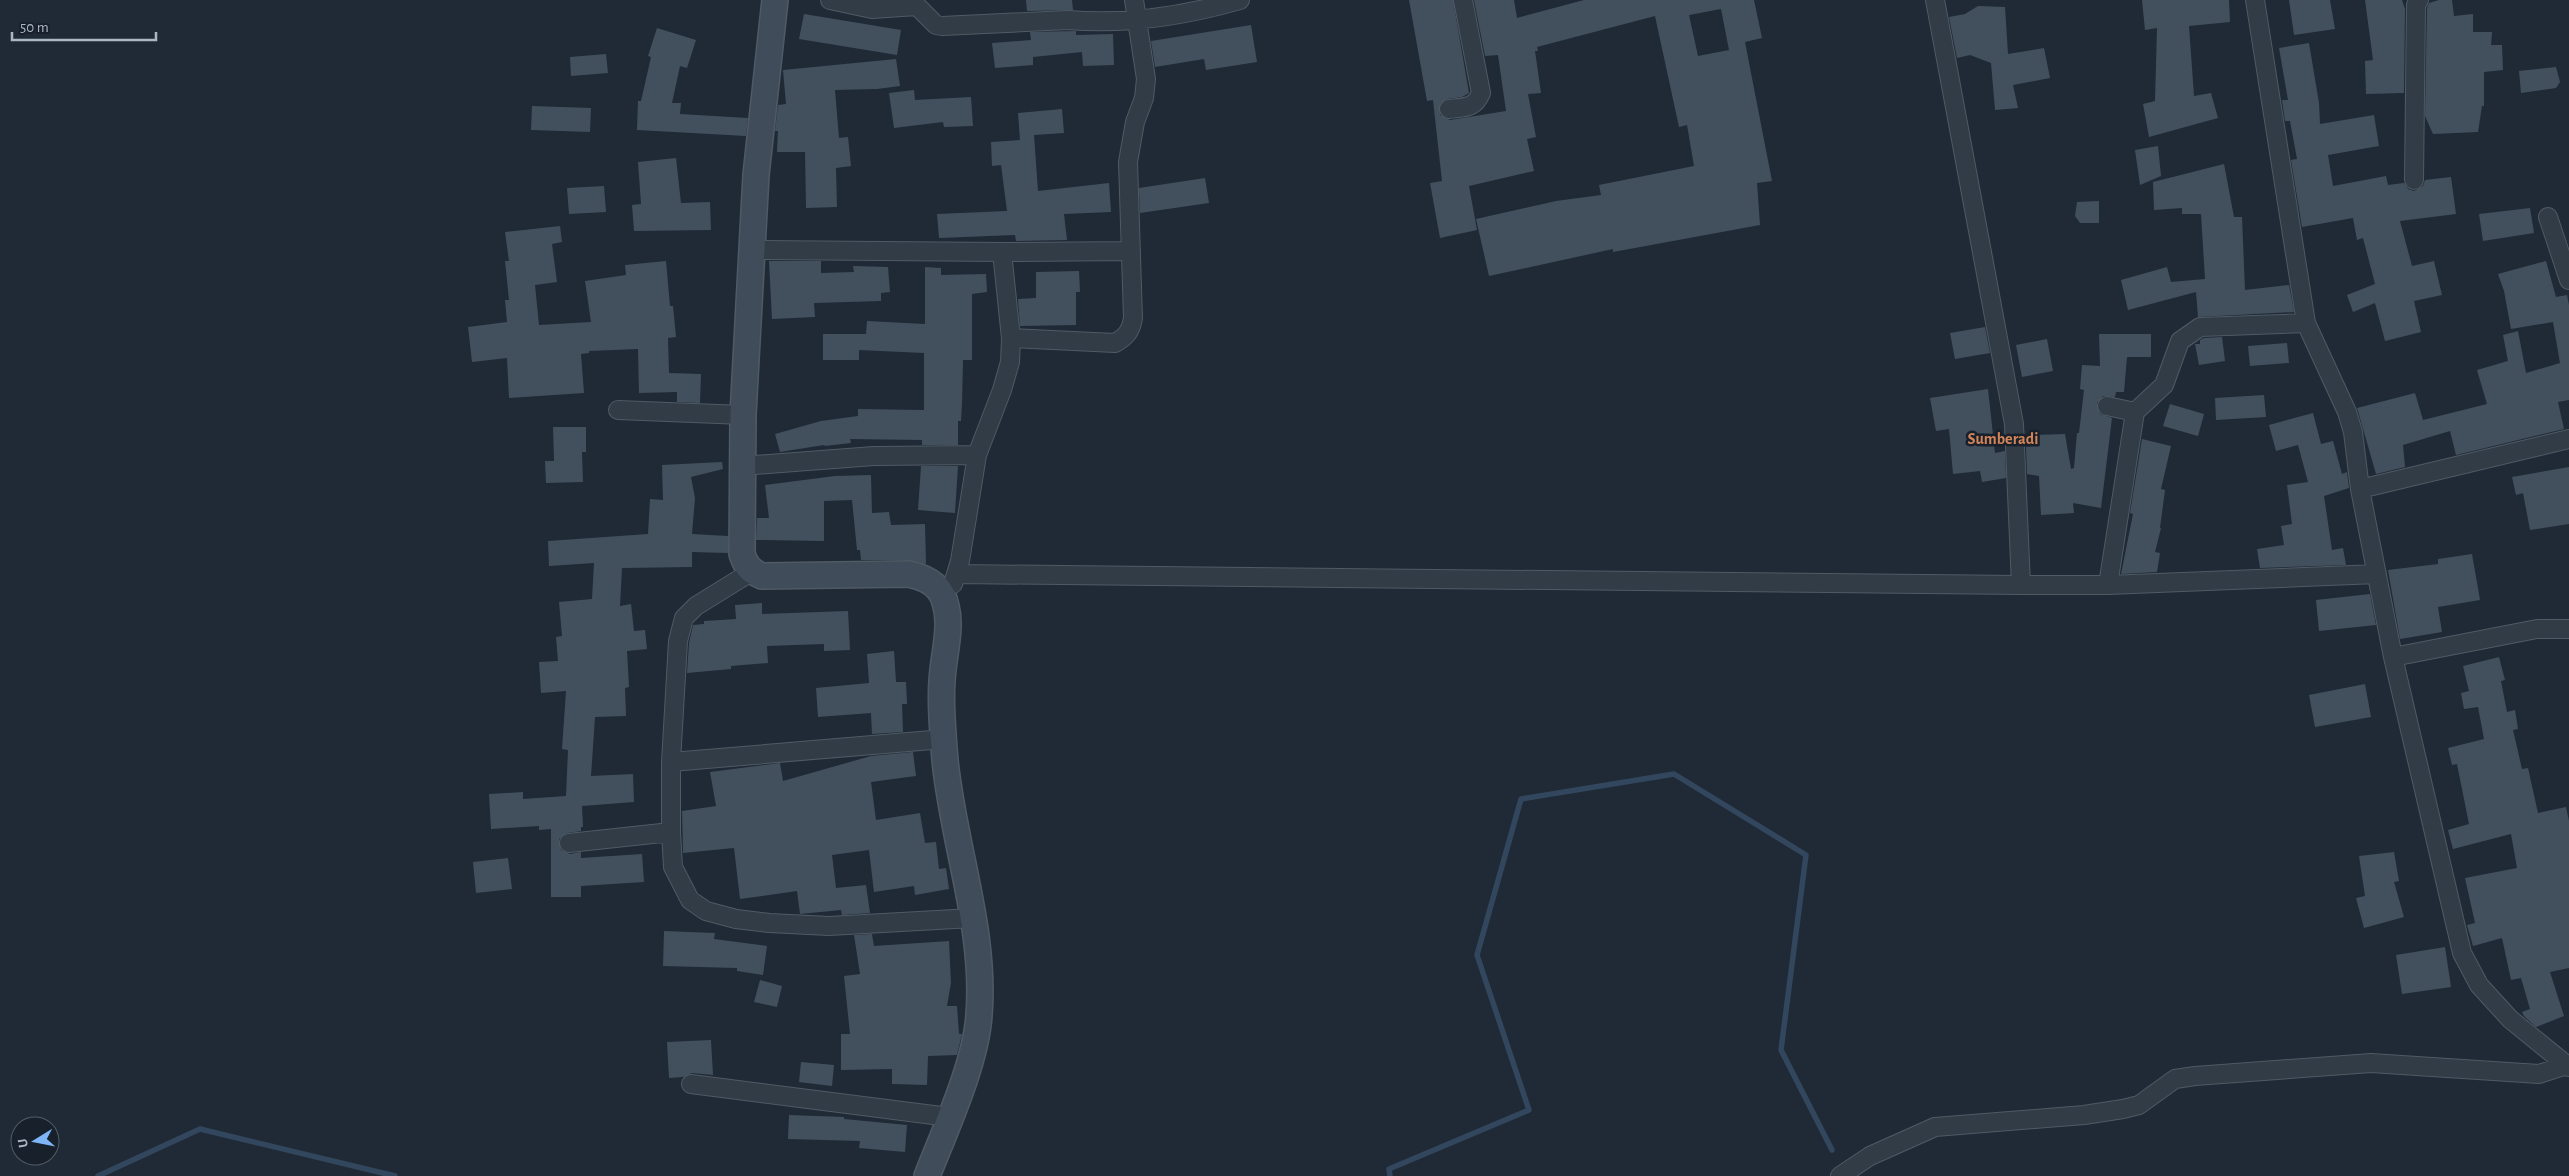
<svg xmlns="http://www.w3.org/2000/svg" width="2569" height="1176" viewBox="0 0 2569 1176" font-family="'Alegreya Sans',sans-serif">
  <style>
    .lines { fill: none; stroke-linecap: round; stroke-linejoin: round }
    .stream { stroke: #32475e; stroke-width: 5.5 }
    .building { fill: #42505e; fill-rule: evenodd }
    .street-casing { stroke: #505a65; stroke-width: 20 }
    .secondary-casing { stroke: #505a65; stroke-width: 28 }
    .street { stroke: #323c47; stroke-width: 18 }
    .secondary { stroke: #404c5a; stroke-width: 25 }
    .labels { text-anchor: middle; stroke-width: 5; stroke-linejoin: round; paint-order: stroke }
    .quarter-label { font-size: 16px; font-weight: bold; fill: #d38458; stroke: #18212b }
  </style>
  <rect width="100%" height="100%" fill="#1f2a36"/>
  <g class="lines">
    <path class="stream" d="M98,1176L200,1129L395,1176
      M1390,1176L1389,1169L1529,1110L1477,955L1521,799L1674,774L1806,855L1781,1050L1832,1150"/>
  </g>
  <path class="building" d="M1026,0H1072L1073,10L1027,11Z
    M1409,0H1453L1469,93L1462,97L1447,99L1440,104V115L1450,120L1506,111L1498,55L1485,56L1474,0H1514L1517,18L1584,0H1754L1762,38L1745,42L1772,181L1757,183L1760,225L1613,252V249L1489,276L1476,219L1556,201L1601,195L1599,185L1694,166L1687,125L1679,127L1655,16L1537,47L1538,51H1535L1541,93L1528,94L1536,137L1527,139L1534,171L1469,186L1477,230L1440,238L1430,183L1442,181L1433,100L1427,101ZM1721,9L1729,50L1698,56L1689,15Z
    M2142,0H2229L2230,22L2189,26L2194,96L2211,93L2218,118L2149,137L2143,104L2155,101L2157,28L2145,30Z
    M2289,0H2330L2335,29L2294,35Z
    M2365,0H2402L2405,9L2404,93L2366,94L2365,61L2373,60Z
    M2439,0H2452L2454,16L2473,14V32H2492L2491,45H2502L2503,70L2484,72V106H2482L2478,132L2433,134L2425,116L2427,8L2429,3Z
    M1978,6L2005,7L2008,54L2044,48L2050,78L2013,85L2018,108L1995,110L1991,63L1970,55L1957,58L1949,17L1965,14Z
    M804,14L901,30L897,55L799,39Z
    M1251,25L1257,62L1206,70L1204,59L1155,67L1151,41Z
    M657,28L696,40L687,68L680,66L672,103H681L680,114L748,118L746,136L637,130L638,101H641L651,57L648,56Z
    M1076,31V35L1113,34L1114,65L1083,66L1082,52L1033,57V65L995,68L992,43L1031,40L1030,32Z
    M2309,43L2319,103L2320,124L2374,115L2379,146L2328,155L2333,186L2386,176L2388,185L2404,183L2408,189L2414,191L2423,186L2425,180L2451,177L2456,214L2400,221L2412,266L2434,261L2442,295L2414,301L2421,332L2385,341L2375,303L2353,312L2347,295L2375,284L2363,238L2357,240L2353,218L2302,227L2291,160L2297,159L2290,121H2285L2282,100H2288L2279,48Z
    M606,54L608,73L571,76L570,57Z
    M896,59L900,86L877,89L835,90L839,138L848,137L851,166L836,168L837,207L806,208L805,152H777L778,131H775L778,105L786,104L783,70Z
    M2556,67L2560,82L2556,88L2521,93L2519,71Z
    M914,90L915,100L971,97L973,126L944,127L943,122L894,128L889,93Z
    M532,106L591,108L590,132L531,130Z
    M1062,109L1064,133L1034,135L1038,191L1109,183L1111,212L1064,214L1067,240L1016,241L1015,235L939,238L937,214L1007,211L1001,165L992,166L991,142L1020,140L1018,113Z
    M2158,146L2161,176L2140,185L2135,150Z
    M676,158L681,203L710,202L711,230L634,231L632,205L641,204L638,162Z
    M2224,164L2234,217H2242L2245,290L2289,285L2294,312L2198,317L2196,292L2128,310L2121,280L2167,267L2171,282L2205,279L2201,214H2182V208L2154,210L2153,182Z
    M1205,178L1209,203L1140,213L1139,188Z
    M604,186L606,212L569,214L567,188Z
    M2099,201V223H2080L2075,216L2077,202Z
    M2530,208L2534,233L2483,241L2479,214Z
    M560,226L562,242L552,244L557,282L535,285L539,325L591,322L585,281L626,275L625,265L666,261L670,306H673L676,337L668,338L669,373L701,374L700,403L677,402V392L639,393L638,349L589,351V353L581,354L584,393L509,398L507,358L472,362L468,327L507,322L505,300H509L505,261H509L505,232Z
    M769,261H821V273L854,272L853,266L888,267L890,292L881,293V301L814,303L815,317L772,319Z
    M2546,261L2556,297L2567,295L2569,305V400L2558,402L2564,429L2456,455L2450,431L2403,445L2405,467L2376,474L2357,408L2415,393L2423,420L2487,404L2477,370L2508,361L2503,335L2518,331L2526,373L2560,363L2553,322L2511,329L2504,291L2498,274Z
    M925,267L941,268V275L986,274L987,292L972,294V360H963L962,403L961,421H958V445H922V440L850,439L851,443L825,446L824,445L780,452L775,434L821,421L858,416V409L924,410V353L859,350V360H823V334H866L867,321L925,324Z
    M1079,271L1080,292H1076V325L1020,326L1018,299L1036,298V272Z
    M1985,327L1990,353L1955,359L1950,333Z
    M2099,334H2151V357H2127L2124,392H2116L2115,397L2103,396L2097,403L2100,414L2112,418L2101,508L2073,503L2074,513L2041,515L2039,476L2027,474L2026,447L2035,446L2034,435L2065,434L2071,469L2074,468L2077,433H2079L2084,390L2080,389L2082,365L2100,366Z
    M2222,337L2225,361L2199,365L2195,344H2200V340L2204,338Z
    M2047,339L2053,371L2022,377L2016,345Z
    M2287,343L2289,363L2250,366L2248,346Z
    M1988,389L1995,453L2005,451L2006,478L1982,482L1980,471L1953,474L1949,429L1936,431L1930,398Z
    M2264,395L2266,417L2216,420L2215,398Z
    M2170,404L2204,414L2198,436L2163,426Z
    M2313,413L2321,444L2333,441L2342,474L2347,472L2349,488L2324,496L2332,550L2343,548L2346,565L2260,568L2257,549L2284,545L2281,526L2292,524L2287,485L2308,482L2298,445L2276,451L2269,425Z
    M553,427H586V452H582L583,482L546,483L545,461H554Z
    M2142,439L2171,446L2161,489L2165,490L2160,528H2161L2155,552L2160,553L2157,572L2121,574L2133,514L2130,513Z
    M722,462L723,469L691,477L695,498L692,534L728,536V553L692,552V567L622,568L620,606L631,604L634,631L645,630L647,649L627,651L629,687L625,688L626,716L595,717L591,776L633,774L634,802L582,806L583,827H581V831L567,833L559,839L561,850L570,854L581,852V858L642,854L644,882L581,886V897H551V829L539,830V826L491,829L489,794L523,792V799L566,796L568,750L562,749L566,691L541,693L539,662L558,661L556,637L562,636L559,602L592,599L594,563L549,566L548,541L648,534L650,499L663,500L662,465Z
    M921,466H958L955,513L918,510Z
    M2569,467V524L2530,530L2523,493L2516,495L2512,477Z
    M871,475L872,513L889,512L891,525L925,524L926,564L909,560H861L860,550H857L852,500L824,501V541L756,540L757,518H769L765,485L835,476Z
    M2472,554L2480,600L2438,607L2442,632L2400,639L2388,570L2438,564V559Z
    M2370,594L2376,625L2319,631L2316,600Z
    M762,603V614L848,611L850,650L824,651V644L767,646L768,663L731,666V669L687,673L689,643L693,625L704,624V621L736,619L735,605Z
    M894,651L896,682H906L907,704H902L903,732L872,734L871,713L818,717L816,688L869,683L867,654Z
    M2499,657L2505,680L2501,681L2507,712L2515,710L2518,729L2513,730L2522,769L2528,768L2538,813L2566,807L2569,821V968L2550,972L2564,1016L2536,1027L2524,1016L2522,1012L2530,1009L2521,978L2511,980L2502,938L2473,946L2467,925L2475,923L2465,878L2517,868L2511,834L2453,849L2448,830L2469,824L2457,764L2452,765L2448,748L2484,739L2478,707L2464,709L2461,693L2469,691L2463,666Z
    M2365,684L2371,717L2315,727L2309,695Z
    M913,752L916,776L871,782L876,820L920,813L925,843L936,842L939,869L946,868L949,889L915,895L914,886L874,892L869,850L832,855L836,888L866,885L870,913L842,915L841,910L800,914L797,891L740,899L734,848L683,853L682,811L716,806L710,772L780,763L783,781L871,756Z
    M2394,852L2399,881L2394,882L2404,917L2364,928L2356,898L2365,896L2359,856Z
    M508,858L512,889L476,893L473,862Z
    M664,931L715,933L714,939L767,946L763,975L737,971V968L663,966Z
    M872,934L874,946L949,941L951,983L947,1006H957L959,1034H962L957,1055L928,1056L927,1085L892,1084V1069L841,1070V1034H850L844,976L860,974L854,935Z
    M2445,947L2451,987L2402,994L2396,955Z
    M760,980L782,986L777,1007L754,1002Z
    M711,1040L713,1075L692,1073L683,1077L669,1078L667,1042Z
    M801,1062L834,1065L832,1086L799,1082Z
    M789,1115L844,1117V1119L907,1125L905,1152L859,1148L860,1141L788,1139Z"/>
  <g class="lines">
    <defs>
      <path id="street" d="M830,0L872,9L917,6L936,25L942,26L1068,20C1126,25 1184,16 1240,0
        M1935,0L2014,424L2021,585
        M2255,0L2306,323L2347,412L2353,432L2360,489L2393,657L2462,953L2479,985L2510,1019L2569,1067
        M1449,109C1465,107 1474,109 1481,93L1463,0
        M2414,180L2416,5L2419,0
        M2548,217L2569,280
        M753,250L1002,252
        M1011,338L1002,252L1131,251
        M2107,406L2135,412L2164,385L2180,341L2200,327L2306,323
        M618,410L743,415
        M742,466L874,456L977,455
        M2360,489L2569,439
        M751,572L696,606L684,618L678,641L671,762V832L673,867L690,900L706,911L736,919L769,923L829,926L973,918
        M957,574L2021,585H2108L2377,574
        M953,584L960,561L977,455L1002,390L1010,362L1011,338L1115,343C1126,337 1131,331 1133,318L1128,162L1135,122L1144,98L1146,79L1134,0
        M2108,585L2135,412
        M2393,657L2537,629H2569
        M671,762L944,739
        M569,843L671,832
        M691,1084L949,1117
        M1840,1176L1870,1156L1935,1127L2084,1115L2123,1109L2139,1105L2175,1079L2195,1076L2371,1063L2539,1074L2567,1065"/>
      <path id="secondary" d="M775,0L756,175L743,415L742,554C746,566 750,571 762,576L909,574C928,578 942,586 946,606C952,629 943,657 942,681C940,707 943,734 945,760C953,844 986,929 979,1015C976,1063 945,1130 927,1176"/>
    </defs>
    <use href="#street" class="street-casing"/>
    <use href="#secondary" class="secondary-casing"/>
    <use href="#street" class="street"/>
    <use href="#secondary" class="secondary"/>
  </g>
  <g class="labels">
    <g class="quarter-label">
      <text x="2003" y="444">Sumberadi</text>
    </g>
  </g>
  <g transform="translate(35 1141) rotate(260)"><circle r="24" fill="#18212b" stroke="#535d68"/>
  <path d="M0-4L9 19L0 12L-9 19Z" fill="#7db5f8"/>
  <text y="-8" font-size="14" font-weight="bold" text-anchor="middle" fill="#acb7c4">U</text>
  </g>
  <path d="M12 32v8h144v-8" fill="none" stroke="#acb7c4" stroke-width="2.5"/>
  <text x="20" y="32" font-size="15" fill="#acb7c4" stroke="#18212b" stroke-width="4" paint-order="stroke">50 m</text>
</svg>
